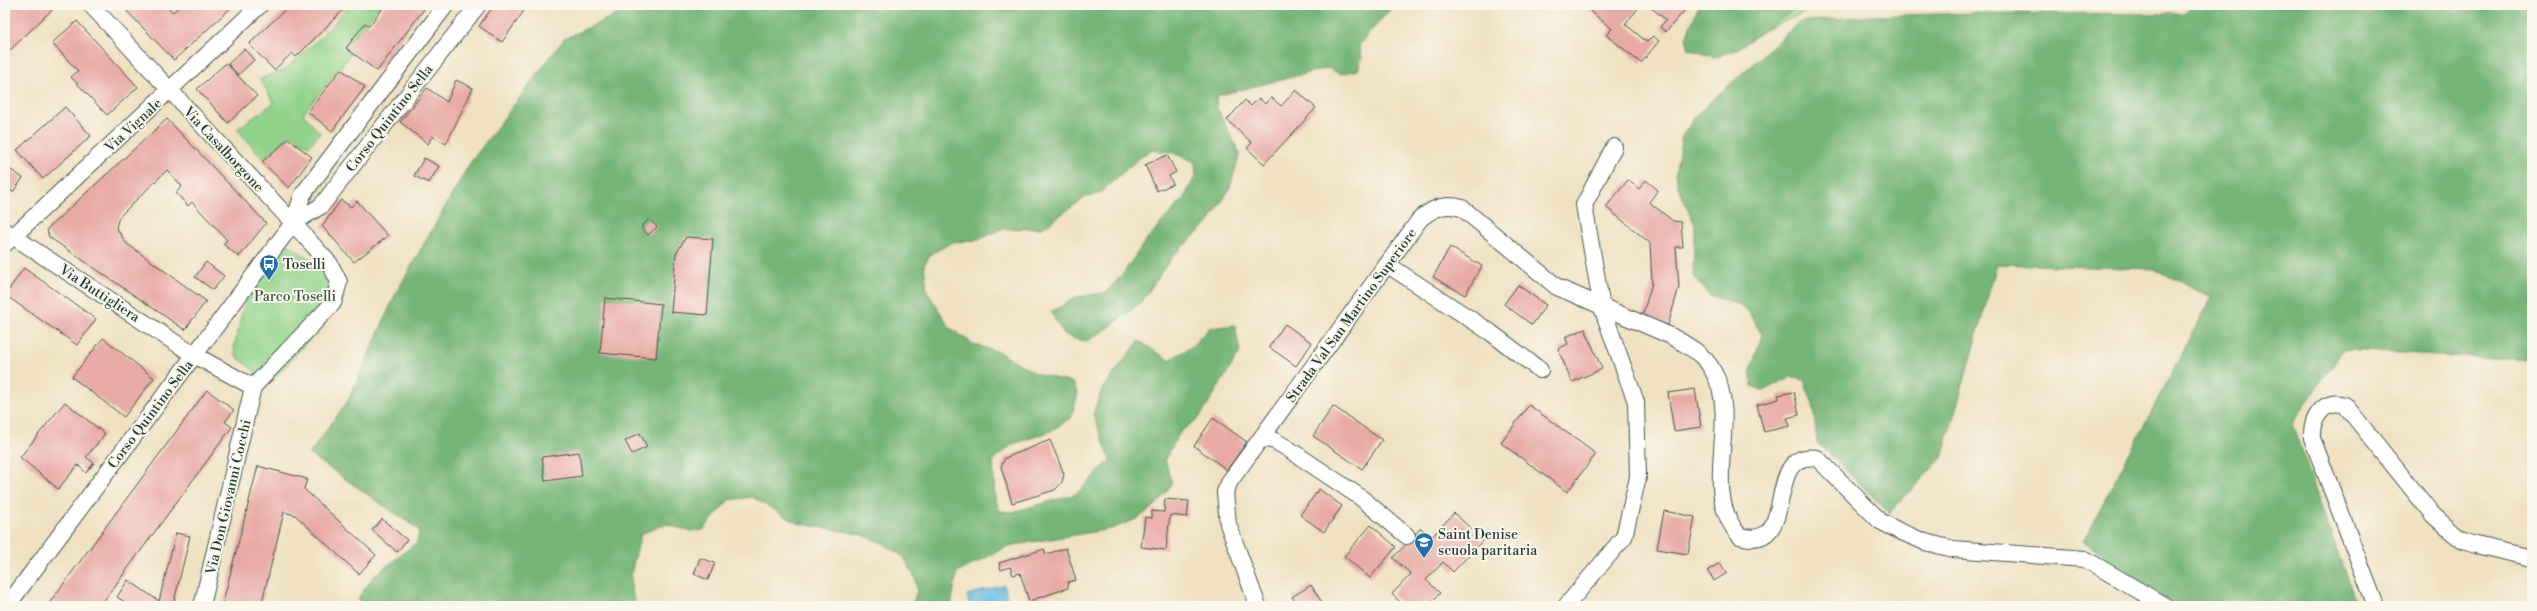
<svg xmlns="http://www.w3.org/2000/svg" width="2537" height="611" viewBox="0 0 2537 611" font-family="'Libre Bodoni',serif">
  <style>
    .green { fill: #92d38b; stroke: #588860 }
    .forest { fill: #75b577; stroke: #4a7956 }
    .water { fill: #64b7e0; stroke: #427a8a }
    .building { fill: #e8aaa5 }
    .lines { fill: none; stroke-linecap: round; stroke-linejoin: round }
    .street-casing { stroke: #3e5649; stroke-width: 18 }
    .street { stroke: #fff; stroke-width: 16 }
    .labels { text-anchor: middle; stroke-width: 4; stroke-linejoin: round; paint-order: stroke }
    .street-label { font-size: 14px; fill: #1f3d34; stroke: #fbf7ec }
    .poi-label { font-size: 14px; fill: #1f3d34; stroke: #fbf7ec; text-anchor: start }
    .park-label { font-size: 14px; fill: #365b45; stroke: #fbf7ec }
  </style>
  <rect width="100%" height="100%" fill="#fbf7ec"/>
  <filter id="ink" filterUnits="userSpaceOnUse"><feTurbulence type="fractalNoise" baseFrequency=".025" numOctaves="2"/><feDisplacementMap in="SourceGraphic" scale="8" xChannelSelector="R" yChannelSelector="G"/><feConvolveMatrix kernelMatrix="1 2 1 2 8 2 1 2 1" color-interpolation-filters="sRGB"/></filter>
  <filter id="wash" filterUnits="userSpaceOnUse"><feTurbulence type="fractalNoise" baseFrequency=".012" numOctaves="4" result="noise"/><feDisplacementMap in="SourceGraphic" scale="16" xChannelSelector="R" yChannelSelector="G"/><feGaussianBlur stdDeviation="0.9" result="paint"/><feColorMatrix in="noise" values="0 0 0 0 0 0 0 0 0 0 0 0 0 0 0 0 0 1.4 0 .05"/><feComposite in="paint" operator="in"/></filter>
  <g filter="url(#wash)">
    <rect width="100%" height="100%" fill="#efe1c2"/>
    <path class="green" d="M350,5H381L344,48L351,54L303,114L320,133L309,146L291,136L263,159L237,129L274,103L260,79L286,69L322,36Z
      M1734,5H1822L1762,31Z
      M286,243L323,268L344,299L270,384L235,355L234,347L246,297Z"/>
    <path class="forest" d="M637,5H1394L1359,45L1362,58L1358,70L1340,74L1328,68L1216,96L1217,108L1240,154L1229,190L1209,222L1172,257L1142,301L1110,327L1087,341L1074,339L1063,333L1051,312L1077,297L1105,293L1123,274L1146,240L1183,199L1196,175L1195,162L1171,152L1151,150L1139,158L1099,194L1086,197L1042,228L1001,229L978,240L953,242L931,254L924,265L927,291L949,327L973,344L999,352L1035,373L1073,383L1078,394L1071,418L1049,432L1013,444L993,460L995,499L1000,511L1013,512L1076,494L1110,460L1093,414L1102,389L1139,341L1169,360L1190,348L1209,328L1235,325L1240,352L1200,417L1180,432L1165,459L1172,484L1156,505L1137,519L1111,529L1008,546L957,573L951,606H912L917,591L915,578L904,557L883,543L859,534L797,523L752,497L729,500L703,530L689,531L666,524L641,534C636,558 623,584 638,606H363L358,598L374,576L417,542L419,530L309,454L348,401L395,295L470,163L564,39Z
      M1699,5H1800L1736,50L1713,57L1689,49L1686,37Z
      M2195,5H2532V360L2343,350L2292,424L2357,606H2175L2083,541L2212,297L2154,269L1997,264L1942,458L1889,513L1827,451L1817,443L1813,404L1804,380L1790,377L1764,391L1752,386L1750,373L1762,335L1748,311L1736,303L1710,296L1693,276L1695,225L1679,189L1675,175L1682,136L1697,114L1799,22L1869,16L1975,13L2182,14Z"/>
    <path class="water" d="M1004,585L1009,605L970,606L967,595Z"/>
    <g id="blocks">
      <path class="building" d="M8,5H57L5,55V8Z
        M121,5H166L173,12L181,5H234L174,60Z
        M290,5H348L296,57L292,53L274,70L249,44Z
        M385,5H427L377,71L346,48L365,23L369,26Z
        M494,5H528L502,42L479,26Z
        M1583,5H1641L1625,24L1647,42L1653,36L1659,41L1641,63L1606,35L1612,29Z
        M1648,5H1689L1666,32L1660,27L1666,20Z
        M77,21L138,87L107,115L71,77L78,71L52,43Z
        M244,49L254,60L238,75L228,64Z
        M226,63L257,96L228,123L197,89Z
        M341,69L365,87L332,131L308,112Z
        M456,80L473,88L446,144L432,136L428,144L400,122L427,88L447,102Z
        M1296,90L1316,108L1264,164L1247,148L1252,143L1227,120L1245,100L1251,106L1259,98L1265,104L1271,97L1281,106Z
        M65,107L91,136L43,179L17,150Z
        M167,119L266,223L239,257L223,244L227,240L192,202L188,206L176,193L182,186L167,170L119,217L116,227L126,243L206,301L185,330L49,237L47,229Z
        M288,139L312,157L289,188L262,162Z
        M1167,155L1176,172L1169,176L1173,184L1157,191L1145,165Z
        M424,158L439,166L429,183L414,176Z
        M5,166L23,178L13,192L8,189L5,192Z
        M1628,180L1639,189L1646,180L1658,190L1649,202L1673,221L1681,222L1683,247H1676L1679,287L1668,325L1642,317L1652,283L1650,243L1606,207Z
        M341,200L351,207L357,201L388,236L354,262L322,226Z
        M649,219L657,227L648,235L641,227Z
        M686,237L713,239L707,315L671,312L676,254Z
        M1450,247L1482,266L1465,295L1433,277Z
        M206,262L224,276L213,290L195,277Z
        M24,268L96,319L77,345L5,295Z
        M1518,285L1546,305L1532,325L1504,304Z
        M605,298L661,304L656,358L600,353Z
        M1285,324L1312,343L1296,366L1269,347Z
        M1585,329L1602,369L1572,382L1558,349L1568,344L1565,337Z
        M103,338L154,378L124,417L72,377Z
        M1695,389L1701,427L1674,431L1668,393Z
        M207,390L234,410L225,422L232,427L100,606H47Z
        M1794,392L1799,415L1787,418L1790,426L1764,432L1757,405L1779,399L1778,395Z
        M65,402L105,434L86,457L94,463L86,473L78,465L58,489L20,457Z
        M1529,405L1596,454L1567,492L1501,443Z
        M1333,406L1382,440L1362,469L1313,436Z
        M1213,418L1247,442L1227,470L1194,446Z
        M640,433L647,447L632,454L625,441Z
        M1050,440L1064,474L1062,482L1055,490L1012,503L1001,467L1005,458Z
        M579,452L582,476L545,481L542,457Z
        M258,466L307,479L304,489L376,555L359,574L295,515L284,512L261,606H222Z
        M1319,489L1342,506L1324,532L1300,515Z
        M1165,499L1189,501L1187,517L1170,515L1166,550L1141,547L1145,517L1152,518V511L1164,512Z
        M1664,511L1695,517L1688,554L1657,549Z
        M1454,513L1483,540L1453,572L1443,562L1426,580L1440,593L1428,606H1397L1400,602L1392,594L1411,574L1393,558L1421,528L1431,538Z
        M382,519L407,540L397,552L372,530Z
        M1371,525L1396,547L1370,578L1344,556Z
        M176,533L190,536L173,606H131L117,597L128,580L159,601Z
        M1066,548L1076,580L1068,582V588L1029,601L1020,573L1013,575L1010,567L1001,570L999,563L1044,549L1046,554Z
        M700,558L715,563L708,580L694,574Z
        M1720,563L1727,573L1714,581L1708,570Z
        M1311,585L1324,606H1298L1292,597Z"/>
    </g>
  </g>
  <g filter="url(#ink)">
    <use href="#blocks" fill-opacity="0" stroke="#3e5649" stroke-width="1"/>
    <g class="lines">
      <defs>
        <path id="street" d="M91,5L293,223L330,264L339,282L333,303L253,387
          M293,223L321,206L478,5
          M5,231L194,355L253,387
          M5,244L260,5
          M1388,265L1490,332L1540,370
          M1261,438L1275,441L1287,448L1360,497L1407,536
          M7,606L293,223L303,194L446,5
          M202,606L253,387
          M1258,606L1228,524L1225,492L1230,481L1420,219C1433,208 1445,203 1462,208L1557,287L1671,336C1687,345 1704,354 1713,371C1742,421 1698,491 1740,536C1801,553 1761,449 1817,458L1880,521L1899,531L1925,542L1953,549L2085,559L2165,606
          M1566,606L1624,537L1638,477L1636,402L1602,308L1584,205L1614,147
          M2376,606L2312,438C2311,418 2323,398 2345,405L2433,515L2453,533L2463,541L2476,545L2532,558"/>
      </defs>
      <use href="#street" class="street-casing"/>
      <use href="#street" class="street"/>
    </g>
  </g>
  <defs>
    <symbol id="bus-pin" viewBox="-11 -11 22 30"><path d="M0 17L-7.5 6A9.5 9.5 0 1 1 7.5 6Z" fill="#1f6fb2" stroke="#fbf7ec"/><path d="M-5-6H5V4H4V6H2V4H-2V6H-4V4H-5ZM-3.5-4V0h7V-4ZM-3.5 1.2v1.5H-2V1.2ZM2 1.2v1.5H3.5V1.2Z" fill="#fff"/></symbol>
    <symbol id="school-pin" viewBox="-11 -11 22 30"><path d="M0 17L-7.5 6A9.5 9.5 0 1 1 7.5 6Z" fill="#1f6fb2" stroke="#fbf7ec"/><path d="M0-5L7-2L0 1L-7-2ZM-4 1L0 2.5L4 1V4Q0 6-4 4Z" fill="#fff"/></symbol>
  </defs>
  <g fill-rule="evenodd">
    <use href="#bus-pin" x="258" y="253" width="22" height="30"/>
    <use href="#school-pin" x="1413" y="531" width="22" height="30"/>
  </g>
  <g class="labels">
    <g class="street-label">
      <text transform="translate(389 118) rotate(-52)" y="5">Corso Quintino Sella</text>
      <text transform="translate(133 125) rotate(-43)" y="5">Via Vignale</text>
      <text transform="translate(224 149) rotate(47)" y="5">Via Casalborgone</text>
      <text transform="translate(100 293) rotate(33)" y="5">Via Buttigliera</text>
      <text transform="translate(1351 315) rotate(-54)" y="5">Strada Val San Martino Superiore</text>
      <text transform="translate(150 414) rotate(-53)" y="5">Corso Quintino Sella</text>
      <text transform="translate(228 497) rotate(-77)" y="5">Via Don Giovanni Cocchi</text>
    </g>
    <g class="poi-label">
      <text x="283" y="269">Toselli</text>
      <text x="1438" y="539">Saint Denise<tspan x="1438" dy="16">scuola paritaria</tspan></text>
    </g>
    <g class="park-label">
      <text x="295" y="301">Parco Toselli</text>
    </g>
  </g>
  <rect width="2537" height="611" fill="none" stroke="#fbf7ec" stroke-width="20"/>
</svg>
